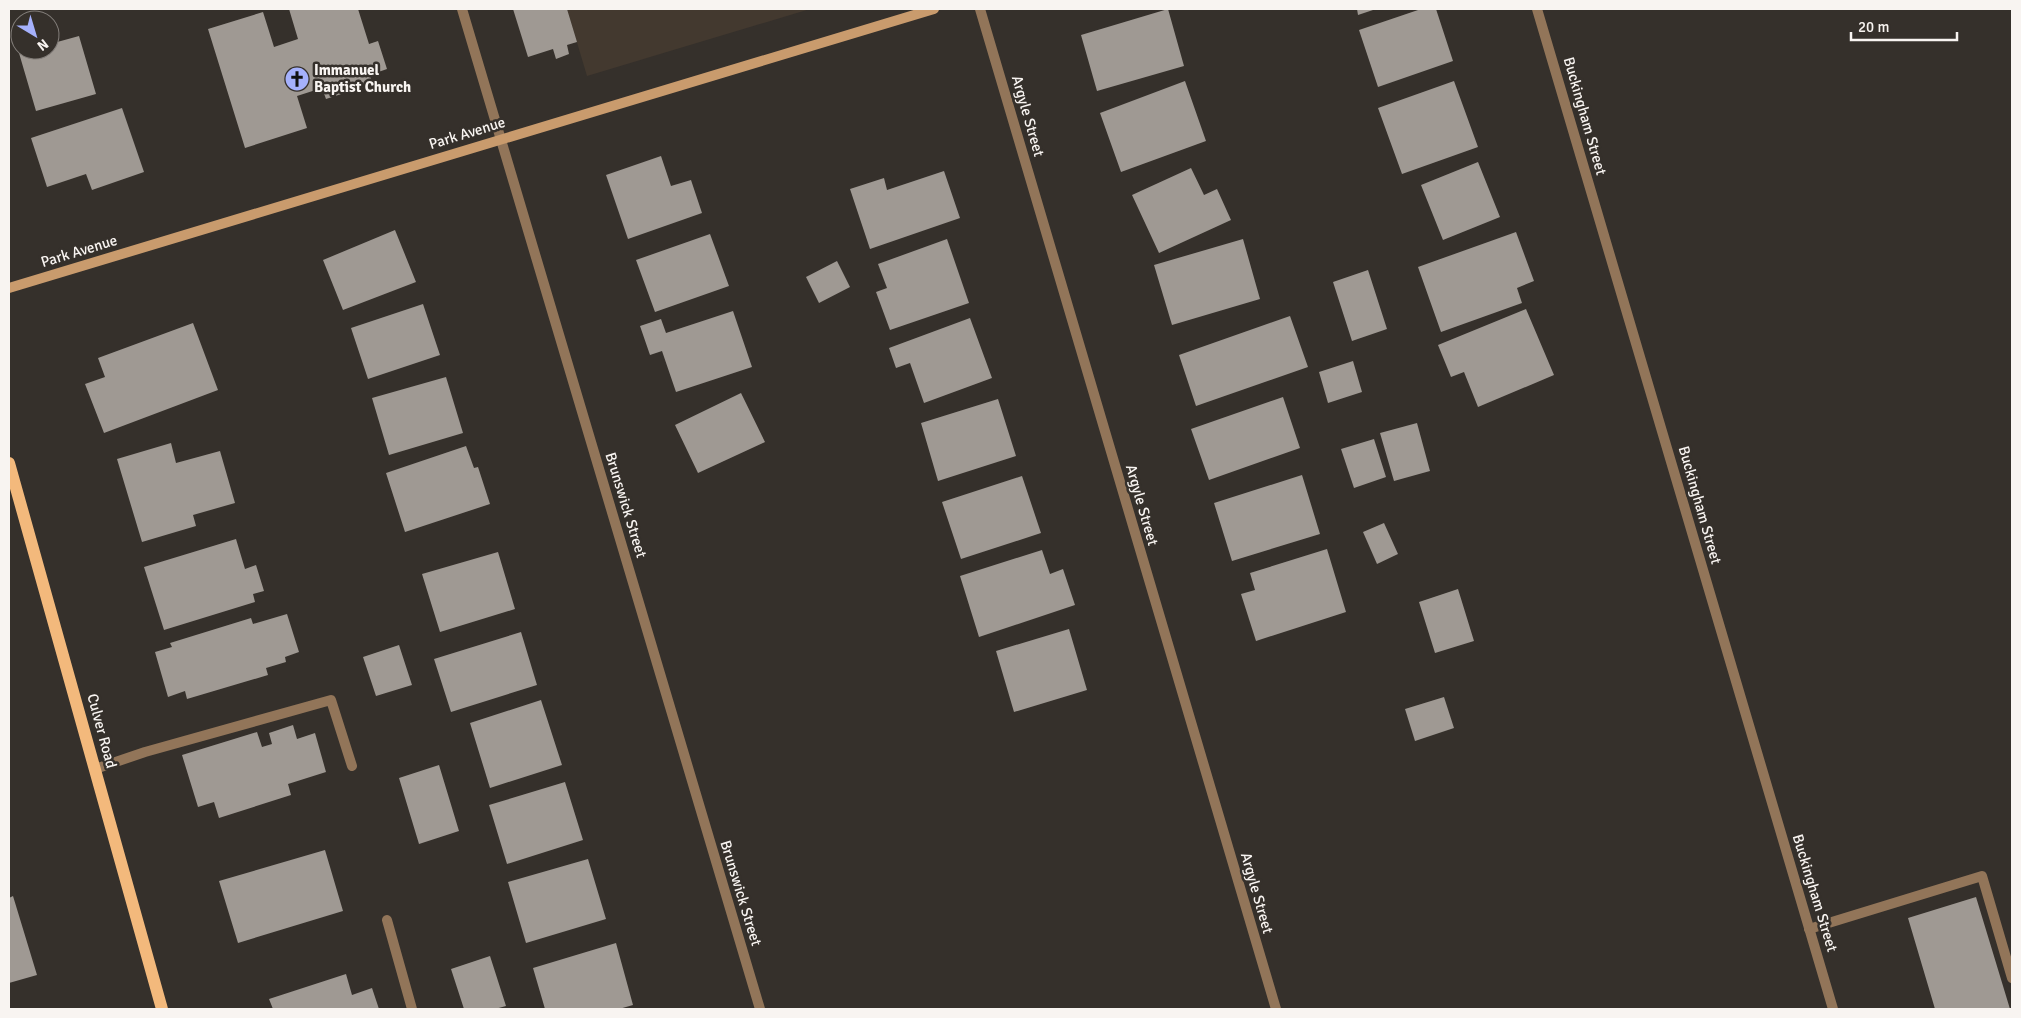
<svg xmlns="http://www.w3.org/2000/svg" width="2021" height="1018" viewBox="0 0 2021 1018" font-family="Signika,sans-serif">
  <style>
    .built { fill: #43392f }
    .building { fill: #9f9993 }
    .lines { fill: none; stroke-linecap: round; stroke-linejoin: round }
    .lane { stroke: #927559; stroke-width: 10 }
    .street { stroke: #927559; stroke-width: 10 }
    .secondary { stroke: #c99b6d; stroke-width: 10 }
    .primary { stroke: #f3b97c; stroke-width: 12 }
    .labels { text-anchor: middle; stroke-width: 5; stroke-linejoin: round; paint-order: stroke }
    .poi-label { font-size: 15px; font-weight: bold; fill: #f8f4f1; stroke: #35302b; text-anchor: start }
    .street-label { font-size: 15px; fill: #f8f4f1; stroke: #35302b }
  </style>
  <rect width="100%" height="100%" fill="#35302b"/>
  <path class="built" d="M567,9H810L587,76Z"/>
  <path class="building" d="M289,9H358L369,44L378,41L387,69L370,75L372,84L326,99L322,88L297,96L307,128L245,148L208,29L263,12L274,47L298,39Z
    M513,9H567L577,42L567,45L569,54L556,59L553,49L528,57Z
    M1168,9L1184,66L1097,91L1081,35Z
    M1357,9H1376L1358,15Z
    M1421,9H1436L1453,61L1378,87L1359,30Z
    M79,36L96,94L36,111L19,53L30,50H50V44Z
    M1185,81L1206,141L1121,172L1100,113Z
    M1454,81L1478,147L1402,174L1378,108Z
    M122,108L144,172L92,190L86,174L47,187L31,138Z
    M661,156L671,186L691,180L702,213L628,239L606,175Z
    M1478,162L1500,217L1443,240L1421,185Z
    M1191,168L1204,195L1217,189L1231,220L1159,253L1132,195Z
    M944,171L960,218L870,249L850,189L884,178L887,190Z
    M395,230L416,282L343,310L323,260Z
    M1516,232L1534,281L1517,288L1522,303L1441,332L1418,267Z
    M710,234L729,286L655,312L636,260Z
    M947,239L969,303L890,330L876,292L887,288L878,264Z
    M1243,239L1260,299L1172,325L1154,265Z
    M837,261L850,287L819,303L806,277Z
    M1368,270L1387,329L1352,341L1333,282Z
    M423,304L440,355L368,379L351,328Z
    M1526,309L1554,375L1478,407L1464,372L1451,377L1438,345Z
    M733,311L752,367L676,392L662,351L650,355L640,326L661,319L666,333Z
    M1290,316L1308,367L1196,406L1179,355Z
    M970,318L992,378L924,403L910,363L896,368L889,348Z
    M193,323L218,390L104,433L85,384L105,377L98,358Z
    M1353,361L1362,392L1328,403L1319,372Z
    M446,377L463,433L389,455L372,398Z
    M741,393L765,442L698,473L675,425Z
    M1283,397L1300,448L1209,480L1191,429Z
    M998,399L1016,456L938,481L921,423Z
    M1417,423L1430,471L1394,481L1380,433Z
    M1374,439L1386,477L1354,488L1341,449Z
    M171,443L176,463L220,451L235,503L193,515L196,526L142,542L117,459Z
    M466,446L474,468L478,467L490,504L405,532L386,473Z
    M1302,475L1320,534L1232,561L1214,503Z
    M1022,476L1041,533L961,559L942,502Z
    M1384,523L1398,554L1377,564L1363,532Z
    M236,539L245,569L256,565L264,591L253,594L255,602L164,630L144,567Z
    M1327,549L1346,612L1256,641L1241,594L1255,590L1250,573Z
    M1042,550L1050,574L1063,569L1075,605L979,637L960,576Z
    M498,552L515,609L440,632L422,574Z
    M1458,589L1474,641L1435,653L1419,602Z
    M287,614L299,652L285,657L286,662L266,668L268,675L187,699L185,691L168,697L155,652L172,647L170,643L251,618L253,624Z
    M1069,629L1087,690L1014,712L996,651Z
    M521,632L537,685L451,712L434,659Z
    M399,645L412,685L376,696L363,657Z
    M1444,697L1454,728L1415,741L1405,709Z
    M541,700L562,765L490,788L470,723Z
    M293,725L297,739L315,733L326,772L288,784L291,795L219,818L214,802L198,807L182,755L257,732L262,747L272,744L269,733Z
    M439,765L459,831L419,844L399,778Z
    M565,782L583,840L507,864L489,805Z
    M325,850L343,911L238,943L219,881Z
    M588,859L606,919L526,943L508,882Z
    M13,896L37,975L9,983V898Z
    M1976,897L2010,1009H1935L1908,918Z
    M616,943L633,1005L619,1009H545L533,968Z
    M490,956L506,1006L495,1009H464L451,969Z
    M346,974L352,995L372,988L379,1009H273L269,999Z"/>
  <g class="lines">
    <path class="lane" d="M95,769L145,752L331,700L352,766
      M387,920L412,1009
      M1809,929L1982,876L2012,978"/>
    <path class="street" d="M462,9L760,1009
      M980,9L1276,1009
      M1537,9L1833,1009"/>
    <path class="secondary" d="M9,288L934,9"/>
    <path class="primary" d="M9,463L162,1009"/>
  </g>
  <defs>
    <symbol id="church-disc" viewBox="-11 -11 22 22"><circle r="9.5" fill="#a5b1fc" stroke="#35302b"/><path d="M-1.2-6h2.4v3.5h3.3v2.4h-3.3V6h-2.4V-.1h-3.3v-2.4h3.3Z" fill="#111"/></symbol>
  </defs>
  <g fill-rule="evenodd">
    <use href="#church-disc" x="283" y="65" width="28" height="28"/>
  </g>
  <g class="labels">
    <g class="poi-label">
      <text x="314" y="75">Immanuel<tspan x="314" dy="17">Baptist Church</tspan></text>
    </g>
    <g class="street-label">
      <text transform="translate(1028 116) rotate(74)" y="5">Argyle Street</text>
      <text transform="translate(1585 116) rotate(74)" y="5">Buckingham Street</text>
      <text transform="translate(467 133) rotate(-17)" y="5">Park Avenue</text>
      <text transform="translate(79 251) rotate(-17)" y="5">Park Avenue</text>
      <text transform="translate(626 505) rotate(73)" y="5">Brunswick Street</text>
      <text transform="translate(1142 505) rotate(74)" y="5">Argyle Street</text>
      <text transform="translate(1700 505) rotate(74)" y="5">Buckingham Street</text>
      <text transform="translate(102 731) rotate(75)" y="5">Culver Road</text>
      <text transform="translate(741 893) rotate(73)" y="5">Brunswick Street</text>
      <text transform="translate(1257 893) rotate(74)" y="5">Argyle Street</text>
      <text transform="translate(1815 893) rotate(73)" y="5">Buckingham Street</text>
    </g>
  </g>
  <rect width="2021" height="1018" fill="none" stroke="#f8f4f1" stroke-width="20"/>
  <g transform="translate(35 35) rotate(142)"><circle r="24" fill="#35302b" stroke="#837e7a"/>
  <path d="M0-4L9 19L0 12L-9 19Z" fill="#a5b1fc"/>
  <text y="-8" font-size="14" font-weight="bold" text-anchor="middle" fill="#f8f4f1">N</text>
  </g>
  <path d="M1851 32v8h106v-8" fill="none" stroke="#f8f4f1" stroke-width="2.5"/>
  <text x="1858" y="32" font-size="15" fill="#f8f4f1" stroke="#35302b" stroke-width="4" paint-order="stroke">20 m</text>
</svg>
